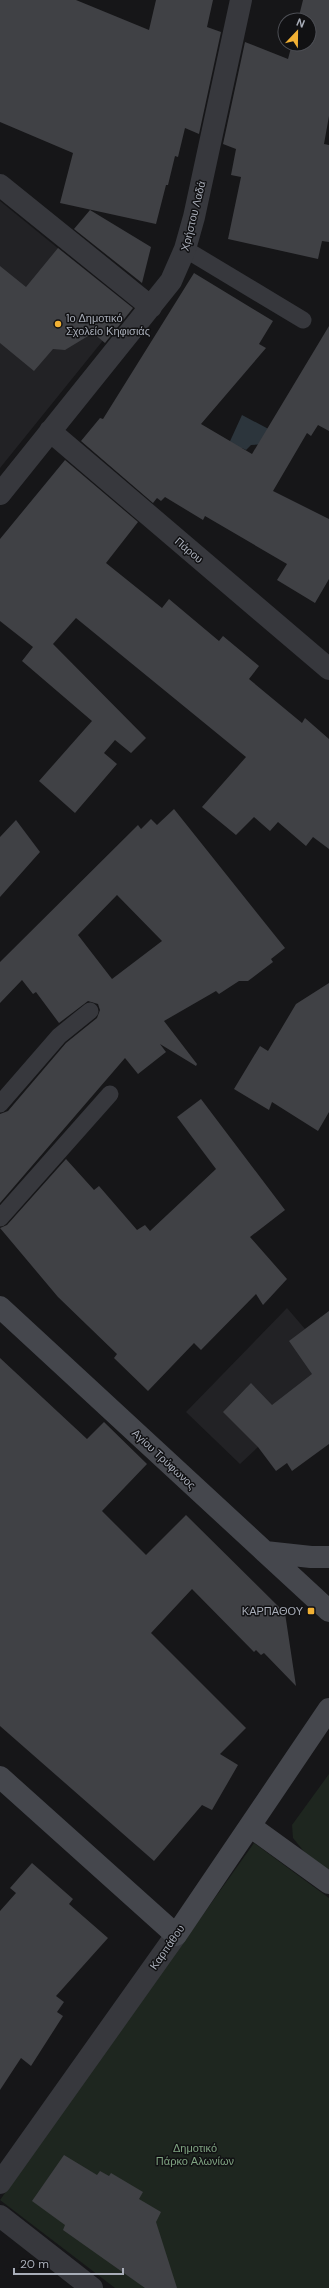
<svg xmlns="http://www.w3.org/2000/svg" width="329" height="2288" viewBox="0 0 329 2288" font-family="'DM Sans',sans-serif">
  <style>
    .built { fill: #222225 }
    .green { fill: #1e261f }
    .water { fill: #2c353c }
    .building { fill: #404145; fill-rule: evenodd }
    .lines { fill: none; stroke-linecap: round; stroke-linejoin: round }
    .lane { stroke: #37383d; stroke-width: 17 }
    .street { stroke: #37383d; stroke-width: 22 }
    .secondary { stroke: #45474d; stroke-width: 22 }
    .poi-dot { fill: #f2b134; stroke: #111113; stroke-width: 1.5 }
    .labels { text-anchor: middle; stroke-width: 3; stroke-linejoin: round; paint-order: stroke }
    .street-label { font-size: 11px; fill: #a8adb8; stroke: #111113 }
    .poi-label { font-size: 11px; fill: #a8adb8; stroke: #111113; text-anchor: start }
    .park-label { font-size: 11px; fill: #7fa381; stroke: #111113 }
  </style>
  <rect width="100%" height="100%" fill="#161618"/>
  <path class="built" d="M0,201L130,307L0,468Z
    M287,1308L305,1329L329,1311V1394L258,1447L240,1464L186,1412Z"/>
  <path class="green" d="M329,1774V1870L306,1854L293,1838L292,1825Z
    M254,1843L329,1898V2288H115L0,2200Z"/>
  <path class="water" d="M242,415L276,433L265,444L251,445L246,450L242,448L237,457L226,450Z"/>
  <path class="building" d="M0,0H76L149,30L156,0H213L207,27L221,32L199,134L185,128L178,157L175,156L168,185H166L156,224L60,203L73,153L0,122Z
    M303,0H329V116L324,144L329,145V242L322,241L318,259L228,239L241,177L231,175L236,149L223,144L245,42L288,59L292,44H309V20H298Z
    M90,210L151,247L142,283L74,229Z
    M58,248L133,308L105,343L93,333L65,350L53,349L34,371L0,343V266L26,287Z
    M194,273L273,321L259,344L266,348L201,424L252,454L329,326V431L318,425L311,436L307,433L273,491L329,519V579L315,603L277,580L287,564L205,516L203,520L165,497L161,501L157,498L153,503L81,441L100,418L103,419Z
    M65,460L138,522L106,563L162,608L169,599L219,641L223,636L259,666L249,679L302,723L305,718L329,739V849L313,837L306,846L278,822L270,831L254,817L236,835L202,807L246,757L76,618L53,644L146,738L131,753L115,740L104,753L117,764L75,813L39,781L92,721L22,661L33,647L0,621V539Z
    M174,809L285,948L271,959L273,962L248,981H239L219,994L216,991L164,1021L197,1064L196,1066L160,1044L166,1052L138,1074L125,1058L0,1203V1114L8,1111L66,1043L97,1018L100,1010L98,1004L88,1001L59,1023L36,992L33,994L22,980L0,1003V962L138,825L141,829L151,819L157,825ZM117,895L162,941L112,979L78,935Z
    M16,820L40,852L0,897V837Z
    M329,983V1112L318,1131L272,1102L269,1110L234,1089L260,1046L268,1051L296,1004Z
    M201,1099L285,1210L250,1237L287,1279L263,1305L256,1294L201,1350L194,1343L148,1391L114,1358L117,1354L58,1297L0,1228L7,1225L66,1159L94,1190L99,1186L137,1230L145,1225L150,1231L216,1169L177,1117Z
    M329,1311V1444L292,1471L287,1463L276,1471L258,1447L223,1412L251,1383L272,1405L312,1374L289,1341Z
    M0,1358L87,1439L104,1422L147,1464L102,1511L146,1555L186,1515L285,1613L296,1686L264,1653L261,1655L256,1650L254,1652L192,1589L151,1633L246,1728L220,1754L238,1765L212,1810L202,1805L154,1861L0,1726Z
    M32,1863L73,1899L69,1904L108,1938L56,1996L64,2002L57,2012L63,2016L31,2066L21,2058L0,2090V1911L16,1893L10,1888Z
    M64,2155L97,2175L100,2171L109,2176L111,2173L143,2192L139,2199L161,2212L156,2222L177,2288H145L63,2230L65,2225L32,2201Z"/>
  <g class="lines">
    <path class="lane" d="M185,249L303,320
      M0,1104L59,1036L90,1011
      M0,1218L110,1094"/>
    <path class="street" d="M0,185L151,307
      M50,431L329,669
      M0,494L171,281L185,249L194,217L241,0
      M0,2183L176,1935
      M0,2216L92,2288"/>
    <path class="secondary" d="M0,1307L329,1611
      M265,1552L311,1557H329
      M0,1777L176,1935L329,1709
      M250,1826L329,1883"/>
  </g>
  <g class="poi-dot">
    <circle cx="58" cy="324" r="4"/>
    <rect x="307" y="1607" width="8" height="8" rx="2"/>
  </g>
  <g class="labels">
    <g class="street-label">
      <text transform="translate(193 216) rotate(-76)" y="4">Χρήστου Λαδά</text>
      <text transform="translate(189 550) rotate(40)" y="4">Πάρου</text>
      <text transform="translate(164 1459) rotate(43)" y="4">Αγίου Τρύφωνος</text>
      <text transform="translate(167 1947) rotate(-55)" y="4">Καρπάθου</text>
    </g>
    <g class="poi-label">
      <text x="66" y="322">1ο Δημοτικό<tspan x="66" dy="13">Σχολείο Κηφισιάς</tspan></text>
      <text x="303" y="1615" text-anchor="end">ΚΑΡΠΑΘΟΥ</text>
    </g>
    <g class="park-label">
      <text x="195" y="2152">Δημοτικό<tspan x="195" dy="13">Πάρκο Αλωνίων</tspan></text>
    </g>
  </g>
  <g transform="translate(297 32) rotate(22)"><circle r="19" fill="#111113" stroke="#4d4f55"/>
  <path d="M0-3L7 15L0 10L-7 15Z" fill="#f2b134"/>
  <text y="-6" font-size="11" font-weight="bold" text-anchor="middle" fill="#a8adb8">N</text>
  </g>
  <path d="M14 2268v6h109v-6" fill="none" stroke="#a8adb8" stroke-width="2"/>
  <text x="20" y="2268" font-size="12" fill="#a8adb8" stroke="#111113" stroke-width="3" paint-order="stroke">20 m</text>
</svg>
